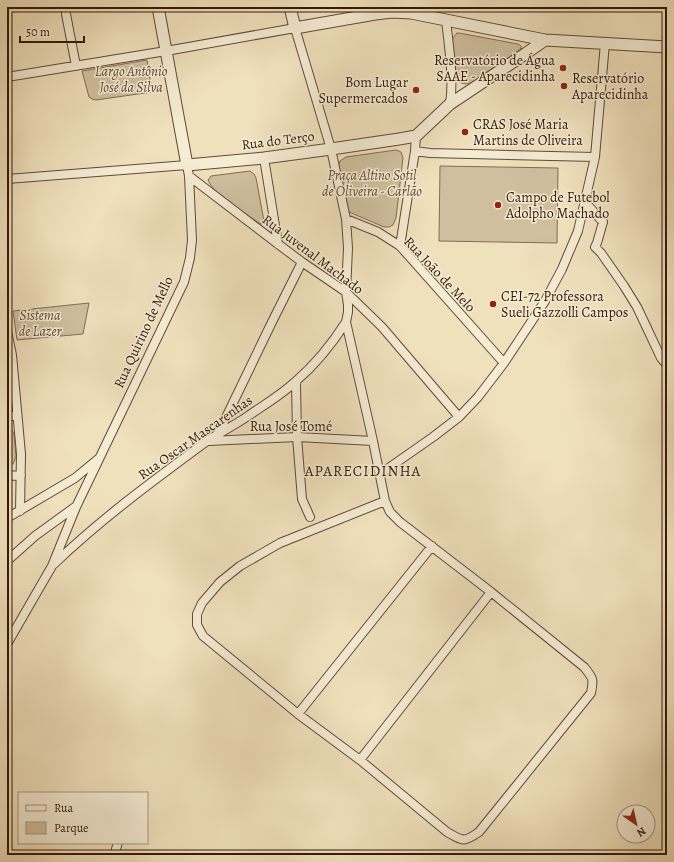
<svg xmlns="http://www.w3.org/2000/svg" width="674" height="862" viewBox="0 0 674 862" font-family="Alegreya,serif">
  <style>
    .green { fill: #d0bf9f; stroke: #826c54 }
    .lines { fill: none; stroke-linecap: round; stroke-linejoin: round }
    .minor-casing { stroke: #624a37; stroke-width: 10 }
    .tertiary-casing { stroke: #624a37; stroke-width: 13 }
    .minor { stroke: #f5ecd4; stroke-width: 8 }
    .tertiary { stroke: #f5ecd4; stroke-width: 11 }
    .poi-dot { fill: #8f2418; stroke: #f5ecd4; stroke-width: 1.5 }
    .labels { text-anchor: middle; stroke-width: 3; stroke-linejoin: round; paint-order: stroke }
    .poi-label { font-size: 14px; fill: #33180a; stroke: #f5ecd4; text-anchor: start }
    .park-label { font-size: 14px; font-style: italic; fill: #624a37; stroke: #f5ecd4 }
    .street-label { font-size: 14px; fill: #33180a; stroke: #f5ecd4 }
    .neighbourhood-label { font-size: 15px; letter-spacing: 1px; fill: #33180a; stroke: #f5ecd4 }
  </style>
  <rect width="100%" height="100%" fill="#f0e1bd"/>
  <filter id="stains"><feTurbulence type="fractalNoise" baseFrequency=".005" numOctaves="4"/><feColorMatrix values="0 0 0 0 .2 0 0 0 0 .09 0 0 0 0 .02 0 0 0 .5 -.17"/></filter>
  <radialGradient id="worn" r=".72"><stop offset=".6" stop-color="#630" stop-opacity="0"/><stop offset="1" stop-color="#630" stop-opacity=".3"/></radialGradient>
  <path class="green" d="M457,33H459L518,44L521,46V49L471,83C464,85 458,83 455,77L452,39Z
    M147,60L152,92L96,100L92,99L89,97L82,71Z
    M396,150L401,152L403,158L396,218L393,225L389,227H384L349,212L338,167L340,161L346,157Z
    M440,166L558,168L557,243L439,241Z
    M250,171L254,174L256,178L264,221L262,224L259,223C245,213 214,195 208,180L211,176Z
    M89,303L83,334L17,340L13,311Z
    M7,426H9L13,432L14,434L16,457L13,464L7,468Z"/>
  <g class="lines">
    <defs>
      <path id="minor" d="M66,7V14L76,66
        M446,20C449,47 454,78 450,104
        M7,77L166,51L295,28L331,149L346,219L348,248L346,292L348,305V312L346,322L373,441L385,501L390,512L400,522L491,592L584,667C593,678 594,679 591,693L479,832C463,843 463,841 447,832L360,760L298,714L203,636L197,625V614L202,603L220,582L240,566L280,543L385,501
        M415,151L430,153L595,157
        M264,158L278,244
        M189,176L278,244L302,262L346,292L382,327L459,417
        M7,179L187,165L189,176L192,240L190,258L184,282L76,507L52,566L7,644
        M585,202L603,222L597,243L595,247L601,253L624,286L637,307L646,326L661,358L667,365
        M346,219L378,232L400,246L504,363
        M400,246L415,151L416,136
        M7,331L12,355L21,454L20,511
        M296,382L297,437L302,499L310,517
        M7,416H17
        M218,434L272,322L302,262
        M209,441L297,437L373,441
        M380,474L433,437L459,417L478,397L504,363L545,301L562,269L578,231L595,157L605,43
        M7,476L21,475
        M7,518L75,478L98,459
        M7,561L35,536L75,507
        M54,564C101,519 154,480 207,441C221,432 235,425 248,416C264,405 281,395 295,382C315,365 332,344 346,322
        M298,714L432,546
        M360,760L491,592
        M114,855L118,843"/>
      <path id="tertiary" d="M158,7L187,165L264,158L331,149L399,139L416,136L450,104L525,54L545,40
        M290,7L295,28L375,14L392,12L411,13L545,40L667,47"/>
    </defs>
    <use href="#minor" class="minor-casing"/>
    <use href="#tertiary" class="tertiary-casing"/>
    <use href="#minor" class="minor"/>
    <use href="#tertiary" class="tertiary"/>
  </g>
  <g class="poi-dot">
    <circle cx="563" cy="68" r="4"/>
    <circle cx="564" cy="86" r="4"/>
    <circle cx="416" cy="90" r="4"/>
    <circle cx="465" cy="132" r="4"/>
    <circle cx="498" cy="205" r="4"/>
    <circle cx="493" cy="304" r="4"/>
  </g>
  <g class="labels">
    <g class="poi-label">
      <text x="555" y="65" text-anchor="end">Reservatório de Água<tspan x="555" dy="16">SAAE - Aparecidinha</tspan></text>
      <text x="572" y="83">Reservatório<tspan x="572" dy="16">Aparecidinha</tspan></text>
      <text x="408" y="87" text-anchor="end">Bom Lugar<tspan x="408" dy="16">Supermercados</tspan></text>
      <text x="473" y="129">CRAS José Maria<tspan x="473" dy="16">Martins de Oliveira</tspan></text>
      <text x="506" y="202">Campo de Futebol<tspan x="506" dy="16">Adolpho Machado</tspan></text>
      <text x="501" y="301">CEI-72 Professora<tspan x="501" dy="16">Sueli Gazzolli Campos</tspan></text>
    </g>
    <g class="park-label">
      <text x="131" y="76">Largo Antônio<tspan x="131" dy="16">José da Silva</tspan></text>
      <text x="372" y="180">Praça Altino Sotil<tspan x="372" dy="16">de Oliveira - Carlão</tspan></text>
      <text x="40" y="320">Sistema<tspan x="40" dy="16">de Lazer</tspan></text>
    </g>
    <g class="street-label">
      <text transform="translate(278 140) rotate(-7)" y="5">Rua do Terço</text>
      <text transform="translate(313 254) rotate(37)" y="5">Rua Juvenal Machado</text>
      <text transform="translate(440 274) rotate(47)" y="5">Rua João de Melo</text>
      <text transform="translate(143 332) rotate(-65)" y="5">Rua Quirino de Mello</text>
      <text x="291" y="431">Rua José Tomé</text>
      <text transform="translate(195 437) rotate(-35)" y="5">Rua Oscar Mascarenhas</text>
    </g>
    <g class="neighbourhood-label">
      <text x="363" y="476">APARECIDINHA</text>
    </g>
  </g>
  <rect width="674" height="862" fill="none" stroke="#f0e1bd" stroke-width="24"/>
  <rect x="8" y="8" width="658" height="846" fill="none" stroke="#33180a" stroke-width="2"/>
  <rect x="12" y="12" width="650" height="838" fill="none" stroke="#33180a"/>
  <rect x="18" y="792" width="130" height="52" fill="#f5ecd4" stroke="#a79783"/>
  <rect x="26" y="805" width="20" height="6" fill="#f5ecd4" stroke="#a79783"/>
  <text x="54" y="812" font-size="12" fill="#33180a">Rua</text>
  <rect x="26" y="822" width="20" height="12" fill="#d0bf9f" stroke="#a79783"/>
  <text x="54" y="832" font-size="12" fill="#33180a">Parque</text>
  <g transform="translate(636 824) rotate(146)"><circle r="19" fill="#f5ecd4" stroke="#a79783"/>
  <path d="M0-3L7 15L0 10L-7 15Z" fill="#8f2418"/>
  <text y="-6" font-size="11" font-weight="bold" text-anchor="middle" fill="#33180a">N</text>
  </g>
  <path d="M20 36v6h64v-6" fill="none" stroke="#33180a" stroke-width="2"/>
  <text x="26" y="36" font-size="12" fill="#33180a" stroke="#f5ecd4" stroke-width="3" paint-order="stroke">50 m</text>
  <rect width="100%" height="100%" filter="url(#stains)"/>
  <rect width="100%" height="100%" fill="url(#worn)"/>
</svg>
